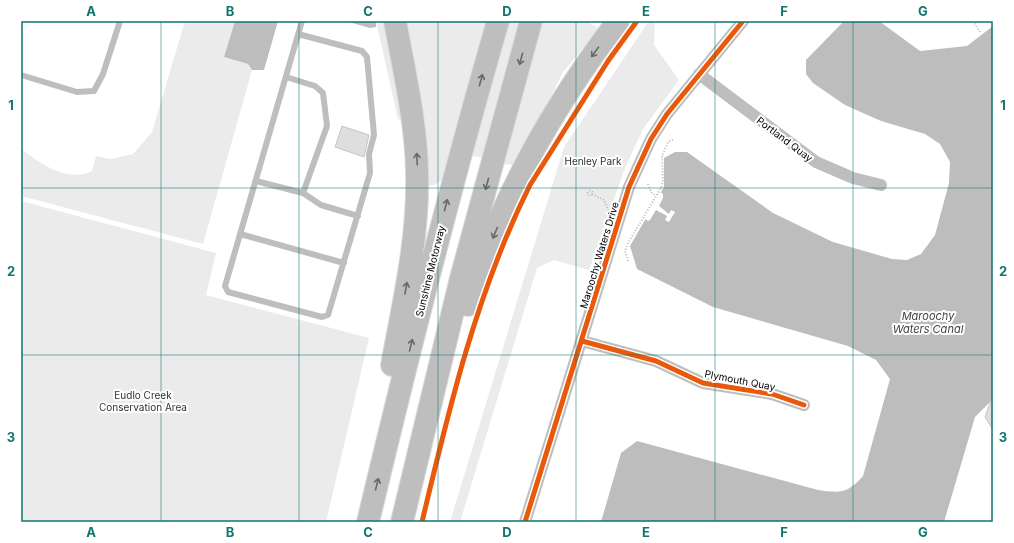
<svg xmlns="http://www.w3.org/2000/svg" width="1014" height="543" viewBox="0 0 1014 543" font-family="Inter,sans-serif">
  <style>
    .green { fill: #ebebeb }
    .water { fill: #bdbdbd }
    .pier { fill: #fff }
    .building { fill: #dedede; stroke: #c6c6c6 }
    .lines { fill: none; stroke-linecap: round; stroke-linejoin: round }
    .motorway-casing { stroke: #dbdbdb; stroke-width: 24 }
    .path { stroke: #b9b9b9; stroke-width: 2; stroke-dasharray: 1 2; stroke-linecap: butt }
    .service { stroke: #bebebe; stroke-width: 6 }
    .minor { stroke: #bebebe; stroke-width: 12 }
    .motorway { stroke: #bebebe; stroke-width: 22 }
    .cycleway-casing { stroke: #fff; stroke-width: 8 }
    .cycleway { stroke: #e8590c; stroke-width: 5 }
    .oneway { stroke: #686868 }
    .grid { fill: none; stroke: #0f766e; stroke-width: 1; stroke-opacity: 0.55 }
    .labels { text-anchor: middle; stroke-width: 4; stroke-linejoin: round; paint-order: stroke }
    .street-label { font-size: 10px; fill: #000; stroke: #fff }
    .park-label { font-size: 10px; fill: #313131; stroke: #fff }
    .water-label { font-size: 11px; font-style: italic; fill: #424242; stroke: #fff }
    .neatline { fill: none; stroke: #0f766e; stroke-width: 1.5 }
    .grid-label { font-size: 13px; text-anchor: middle; font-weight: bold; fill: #0f766e }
  </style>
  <rect width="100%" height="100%" fill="#fff"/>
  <path class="green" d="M185,21H235L224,57L248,64L252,70L203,244L21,196V149C42,164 66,183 92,171L96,156L111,159L133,154L152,132Z
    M376,21H586L600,29L563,72L529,141L514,165L503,164L483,158L451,151L442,180L434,185L426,186L419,124L398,119Z
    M649,21H655L654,45L679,80L643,129L625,168L589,270L554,260L537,268L460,522H450L564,147Z
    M21,201L216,253L206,295L369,338L326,522H21Z"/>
  <path class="water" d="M235,21H278L264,70H252L248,64L224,57Z
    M345,21H376V27L370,28Z
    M844,21H879L920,51L967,46L993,26V399L975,417L944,522H601L621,453L637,441L818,490C840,493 847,494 863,476L890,379L876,360L848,346L713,307L637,269L630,246L664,187V158L675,152H687L773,213L833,242L892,259L907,260L921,254L935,235L949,183L950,162L940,144L925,134L881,121L845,105L813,83L806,74V60Z"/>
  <path class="pier" d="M660,192L663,194V198L659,206L669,214L671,210L675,212L669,222L665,220L667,216L656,210L650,220L648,221L644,218Z"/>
  <path class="building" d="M342,126L369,135L364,157L335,147Z
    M992,397H993V430L985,417Z"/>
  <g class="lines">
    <defs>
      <path id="motorway" d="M468,305C499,202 553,106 618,21
        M392,365C404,301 419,236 417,171C416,121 404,71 395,21
        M368,522C408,354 450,187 498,21
        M402,522L460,282L531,21"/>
    </defs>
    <use href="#motorway" class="motorway-casing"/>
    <path class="path" d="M973,21L980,32
      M648,184L651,192L656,196
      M587.5 193a2.5 2.5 0 1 1 5 0a2.5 2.5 0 1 1-5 0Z
      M592,194L604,200L610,214
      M628,261L625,251L628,243L661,188L663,180L662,156L668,142L674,139"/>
    <path class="service" d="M298,34L362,51L367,57L374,135L369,154L370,173L328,315L322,317L228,292L225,286L302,21
      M21,75L77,92L94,91L103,74L120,21
      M286,77L315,86L323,93L327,126L303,193
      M256,181L303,193L321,205L358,216
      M240,234L344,263"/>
    <path class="minor" d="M699,74L816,162L853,178L881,185
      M582,341L656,361L703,383L772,394L804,405
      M525,522L629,187L651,139L667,114L743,21"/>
    <use href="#motorway" class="motorway"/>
    <defs>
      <path id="cycleway" d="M582,341L656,361L703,383L772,394L804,405
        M422,522C449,408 477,291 530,185L608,61L637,21
        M525,522L629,187L651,139L667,114L743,21"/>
    </defs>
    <use href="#cycleway" class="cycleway-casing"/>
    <use href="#cycleway" class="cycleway"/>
  </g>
  <defs><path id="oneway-shaft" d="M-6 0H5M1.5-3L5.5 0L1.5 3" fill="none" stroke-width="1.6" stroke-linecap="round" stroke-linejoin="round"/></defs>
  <g class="oneway">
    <use href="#oneway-shaft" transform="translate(595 52) rotate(126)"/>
    <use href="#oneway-shaft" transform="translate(521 59) rotate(105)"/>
    <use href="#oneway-shaft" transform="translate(481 80) rotate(-74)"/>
    <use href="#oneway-shaft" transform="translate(417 159) rotate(-93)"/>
    <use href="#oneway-shaft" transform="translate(487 184) rotate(105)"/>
    <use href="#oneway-shaft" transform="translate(446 205) rotate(-75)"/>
    <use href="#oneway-shaft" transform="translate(495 233) rotate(113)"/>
    <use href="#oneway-shaft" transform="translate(406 288) rotate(-80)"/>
    <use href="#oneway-shaft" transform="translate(411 345) rotate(-76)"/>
    <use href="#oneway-shaft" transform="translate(377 484) rotate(-76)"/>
  </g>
  <path class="grid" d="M161,21V522M299,21V522M438,21V522M576,21V522M715,21V522M853,21V522M21,188H993M21,355H993"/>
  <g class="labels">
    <g class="street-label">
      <text transform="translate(785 139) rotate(37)" y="4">Portland Quay</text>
      <text transform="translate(599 255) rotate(-73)" y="4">Maroochy Waters Drive</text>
      <text transform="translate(430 271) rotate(-76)" y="4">Sunshine Motorway</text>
      <text transform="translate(740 380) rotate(11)" y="4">Plymouth Quay</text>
    </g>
    <g class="park-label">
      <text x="593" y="165">Henley Park</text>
      <text x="143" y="399">Eudlo Creek<tspan x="143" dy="12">Conservation Area</tspan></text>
    </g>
    <g class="water-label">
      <text x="928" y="320">Maroochy<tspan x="928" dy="13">Waters Canal</tspan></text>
    </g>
  </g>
  <rect width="1014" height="543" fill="none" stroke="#ffffff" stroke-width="44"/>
  <rect x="22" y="22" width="970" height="499" class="neatline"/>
  <g class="grid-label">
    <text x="91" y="16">A</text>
    <text x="230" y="16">B</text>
    <text x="368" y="16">C</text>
    <text x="507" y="16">D</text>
    <text x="646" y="16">E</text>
    <text x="784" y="16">F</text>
    <text x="923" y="16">G</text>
    <text x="11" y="110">1</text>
    <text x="1003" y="110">1</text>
    <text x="11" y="276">2</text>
    <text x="1003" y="276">2</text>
    <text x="11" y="442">3</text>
    <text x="1003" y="442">3</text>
    <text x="91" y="537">A</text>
    <text x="230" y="537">B</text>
    <text x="368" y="537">C</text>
    <text x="507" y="537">D</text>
    <text x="646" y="537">E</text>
    <text x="784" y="537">F</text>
    <text x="923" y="537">G</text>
  </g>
</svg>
